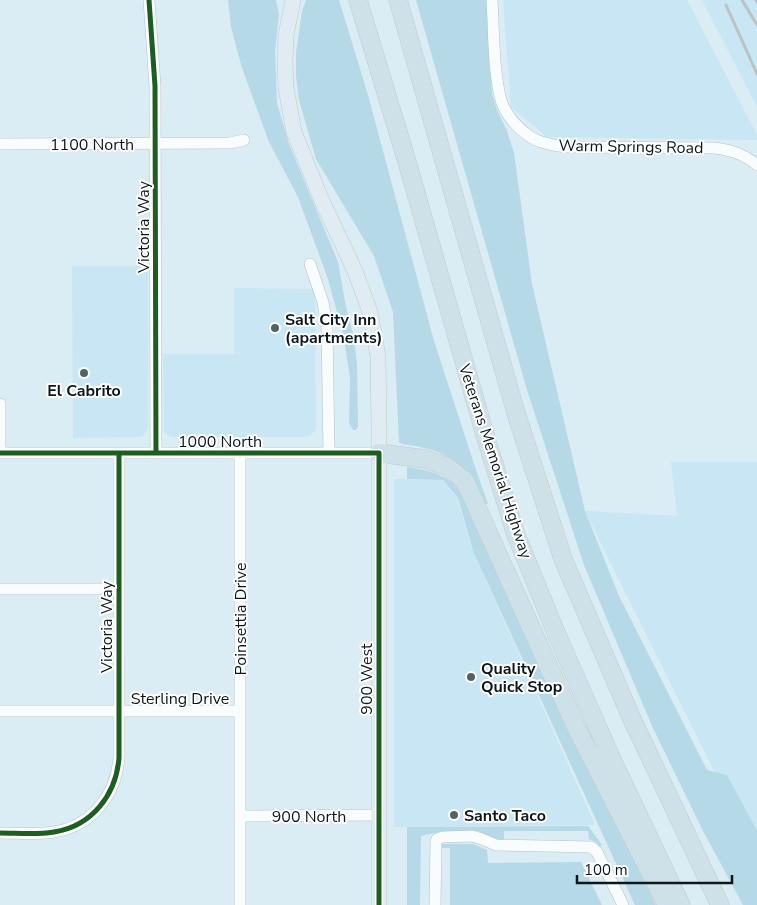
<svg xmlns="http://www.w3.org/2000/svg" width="757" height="905" viewBox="0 0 757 905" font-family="'Nunito Sans',sans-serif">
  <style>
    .built { fill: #c8e6f3 }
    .green { fill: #b6d9e8 }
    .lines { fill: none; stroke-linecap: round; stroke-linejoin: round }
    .minor-casing { stroke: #b4c2c8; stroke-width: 12 }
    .major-casing { stroke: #c1cace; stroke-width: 16 }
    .highway-casing { stroke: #c1cace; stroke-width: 19 }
    .minor { stroke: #f9fcfd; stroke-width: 11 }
    .major { stroke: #e0ecf1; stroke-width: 15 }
    .highway { stroke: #cee1e8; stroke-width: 18 }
    .rail { stroke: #bec2c4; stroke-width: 3 }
    .cycleway-casing { stroke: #fff; stroke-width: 8 }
    .cycleway { stroke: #1b5e20; stroke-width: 5 }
    .poi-dot { fill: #546268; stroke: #fff; stroke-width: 2 }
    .labels { text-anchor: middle; stroke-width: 4; stroke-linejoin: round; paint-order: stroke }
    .street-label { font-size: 16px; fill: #0c181d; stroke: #fff }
    .poi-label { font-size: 16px; font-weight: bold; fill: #0c181d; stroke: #fff; text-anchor: start }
  </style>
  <rect width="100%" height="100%" fill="#daecf4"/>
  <path class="built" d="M503,0H687L757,135V140L547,137L511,107Z
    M702,0H757V107Z
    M72,266H148V427L146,432L142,437L73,438Z
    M234,288L315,289L316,424L315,431L309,436L303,437H173L167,435L164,431L163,354H234Z
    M671,462H757V857L585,511L677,516Z
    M394,479L443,480L457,498L471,547L595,825L394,827Z"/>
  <path class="green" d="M228,0H276L279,14L275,51L277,103L289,144L338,262L346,307L354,338L357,364L358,426L356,430H353L349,423L350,379L344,338L328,279L298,197L269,142L242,68L231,27Z
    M306,0H339L368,95L434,341L475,467L488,504H486C466,462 448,450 402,444L399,442L393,312L374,256L316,159L299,100L296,76V53L302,11Z
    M416,0H487L492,94L497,110L507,131L514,153L532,284L585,511L619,596L707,770L727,775L757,831V905H743L702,829L652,726L584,565L527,390Z
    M407,467C434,471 449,475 466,498L599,788L656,905H635L473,551L458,498L443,480L407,479Z
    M588,826L602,845L600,847L596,842L589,839L588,831H504V839L501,841L478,831H443L421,836L420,905H407V827Z
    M442,844H473L487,850L488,863L581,862L602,905H450V848H440Z"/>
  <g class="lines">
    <defs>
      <path id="minor" d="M149,0L155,86L156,453
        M492,0C494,30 493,75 502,103C507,116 518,128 529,136C539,143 553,145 565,147L714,148C731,150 744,154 757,165
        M0,144L230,143L244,140
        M310,264L323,302L327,328L329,453
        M0,404V453
        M0,453H379
        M240,453V905
        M0,589H119
        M0,711H240
        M240,816L379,815
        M0,833C18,833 36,835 54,832C92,826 116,795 119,758V453
        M435,905L436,841L437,839L443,837L472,836L482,839L496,845L591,847L597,852L623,905"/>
      <path id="major" d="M293,0L286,35L285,62L286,88L294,132L322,201L355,271L370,312L378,356L379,430V905"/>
      <path id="highway" d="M358,0L408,165L485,435L516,535L557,635L614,764L681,905
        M398,0L516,413L563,559L631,717L720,905
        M379,453L425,459L446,466L465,481L576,727L667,905"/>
    </defs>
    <use href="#minor" class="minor-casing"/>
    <use href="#major" class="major-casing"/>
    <use href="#highway" class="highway-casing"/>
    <use href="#minor" class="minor"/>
    <use href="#major" class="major"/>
    <use href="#highway" class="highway"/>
    <path class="rail" d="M742,0L757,25
      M756,0L757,2
      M726,5L757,74"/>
    <defs>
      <path id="cycleway" d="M149,0L155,86L156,453
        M0,453H379V905
        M0,833C18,833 36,835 54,832C92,826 116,795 119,758V453"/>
    </defs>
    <use href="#cycleway" class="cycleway-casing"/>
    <use href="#cycleway" class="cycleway"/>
  </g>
  <g class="poi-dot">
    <circle cx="275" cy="328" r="5"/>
    <circle cx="84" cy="373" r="5"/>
    <circle cx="471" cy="677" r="5"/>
    <circle cx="454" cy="815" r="5"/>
  </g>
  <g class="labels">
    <g class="street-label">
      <text x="92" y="150">1100 North</text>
      <text transform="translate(631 146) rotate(1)" y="6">Warm Springs Road</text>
      <text transform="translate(143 227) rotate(-90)" y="6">Victoria Way</text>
      <text x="220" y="447">1000 North</text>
      <text transform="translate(496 461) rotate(72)" y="6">Veterans Memorial Highway</text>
      <text transform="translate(240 619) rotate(-90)" y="6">Poinsettia Drive</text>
      <text transform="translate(106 627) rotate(-90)" y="6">Victoria Way</text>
      <text transform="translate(366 679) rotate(-90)" y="6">900 West</text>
      <text x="180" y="704">Sterling Drive</text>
      <text x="309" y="822">900 North</text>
    </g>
    <g class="poi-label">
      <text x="285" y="325">Salt City Inn<tspan x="285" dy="18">(apartments)</tspan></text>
      <text x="84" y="396" text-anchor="middle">El Cabrito</text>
      <text x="481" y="674">Quality<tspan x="481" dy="18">Quick Stop</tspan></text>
      <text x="464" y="821">Santo Taco</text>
    </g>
  </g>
  <path d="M577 875v8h155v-8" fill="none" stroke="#0c181d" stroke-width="2.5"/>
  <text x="584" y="875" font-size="15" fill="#0c181d" stroke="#ffffff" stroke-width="4" paint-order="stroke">100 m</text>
</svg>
